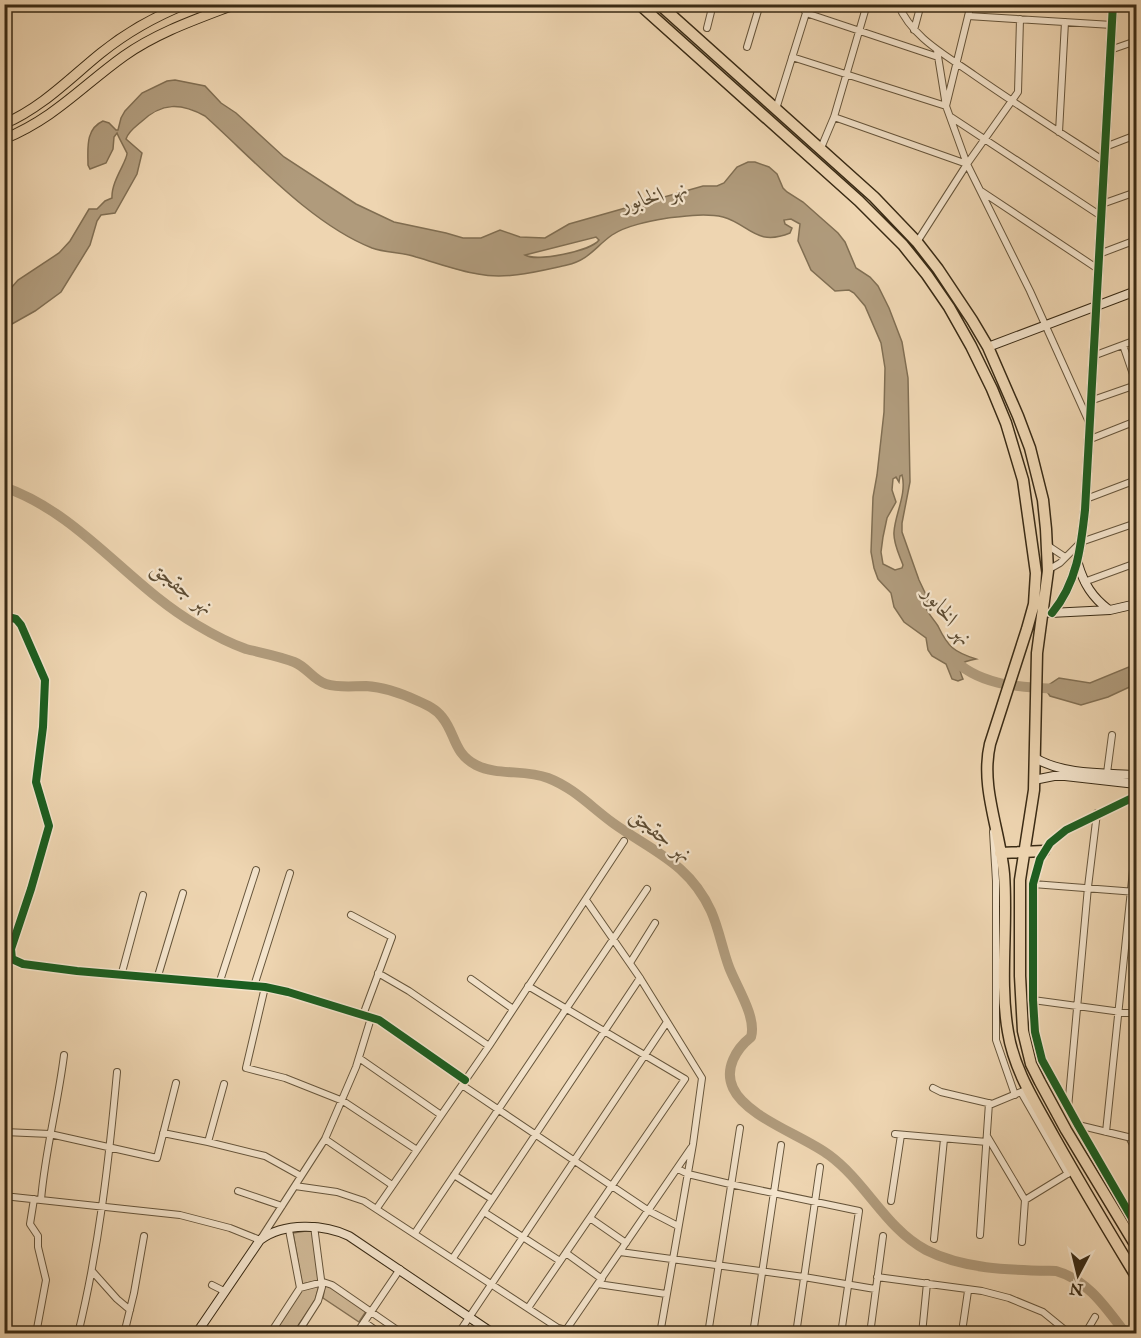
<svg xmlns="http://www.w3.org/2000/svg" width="1141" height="1338" viewBox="0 0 1141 1338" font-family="'IM FELL Great Primer',Amiri,serif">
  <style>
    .green { fill: #cfb896; stroke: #847155; stroke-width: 1.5 }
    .water { fill: #b09b7c; stroke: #806e52; stroke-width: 1.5; fill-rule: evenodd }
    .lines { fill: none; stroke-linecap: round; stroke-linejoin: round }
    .river { stroke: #b09b7c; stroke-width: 10 }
    .street-casing { stroke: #66553b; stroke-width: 8 }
    .secondary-casing { stroke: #392a14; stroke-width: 10 }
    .primary-casing { stroke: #392a14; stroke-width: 11 }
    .highway-casing { stroke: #392a14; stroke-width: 13 }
    .street { stroke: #f4e4cc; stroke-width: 6 }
    .secondary { stroke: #f4e4cc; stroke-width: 8 }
    .primary { stroke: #eed5b1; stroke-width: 9 }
    .highway { stroke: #eed5b1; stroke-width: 10 }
    .cycleway-casing { stroke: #f4e4cc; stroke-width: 11 }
    .cycleway { stroke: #1b5e20; stroke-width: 8 }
    .labels { text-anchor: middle; stroke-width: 4.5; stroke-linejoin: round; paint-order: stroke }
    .water-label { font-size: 22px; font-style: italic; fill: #5d4c33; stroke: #f4e4cc }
  </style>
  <rect width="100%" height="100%" fill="#eed5b1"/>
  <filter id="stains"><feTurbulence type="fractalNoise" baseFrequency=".00333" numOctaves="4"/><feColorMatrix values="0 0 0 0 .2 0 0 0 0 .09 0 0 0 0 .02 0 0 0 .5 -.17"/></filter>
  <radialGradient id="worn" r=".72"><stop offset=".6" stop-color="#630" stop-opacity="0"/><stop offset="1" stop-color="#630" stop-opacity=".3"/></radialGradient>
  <path class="green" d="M312,1230L321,1280L302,1284L293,1233Z
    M325,1284L367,1310L359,1322L323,1298Z
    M319,1286L315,1301L293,1333L273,1334L300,1290Z"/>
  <path class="water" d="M175,80L205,86L221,103L236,113L284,157L356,204L394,222L446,233L463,238H481L500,230L520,237L545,238L569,224L703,186H717L724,183L737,167L748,162H755L769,167L777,174L783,188L787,192L803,202L838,233L845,242L856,268L870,277L878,286L889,308L902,342L908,378L910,482L902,523V532L919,580L928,599L930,604L927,610C930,616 935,621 938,626C948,647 954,652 976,659C961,662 956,663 963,679L958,681L952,679L946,664L932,656L928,650L926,638L904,622L894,607L891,593L878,579L874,568L871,552L873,497L877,475L884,412L885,368L881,343L865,306L854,293L849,290L835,291L811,270L798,241L800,224L791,219L784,220L785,224L792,228L790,233C756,247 749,224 723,217C706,213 685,216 668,218C651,221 627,225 612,235C595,247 589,260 567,265C539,271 507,280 478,274C457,271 437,263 416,257C402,252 386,253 372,248C311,224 254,160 205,116C181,103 162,102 141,122C135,127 128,132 126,139L142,153L137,174L115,213L101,215L97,221L90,245L61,292L35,311L5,328V295L18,280L59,253L70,241L89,209H97L105,201L112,198C111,181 128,160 127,153C126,151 118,136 117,133L114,137L113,149L106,163L90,169L88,165C88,149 85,129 103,121L109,123L116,130H118L121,118L125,111L142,93L167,81ZM596,237L599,240C591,251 537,262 525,255ZM902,475C907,494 895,514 894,532C893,543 899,554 903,565L902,568L895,570L883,564L881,552L883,537L887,518L896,502L892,490L893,479L896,477L899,482L900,476Z
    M1136,664V684L1108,697L1081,705L1050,696L1046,690L1047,686L1059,678L1090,683Z"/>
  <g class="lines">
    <path class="river" d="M4,487C81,514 128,585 197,625C212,634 229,643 246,649C262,653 279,656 294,662C307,667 313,680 326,684C340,688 352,686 366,686C383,687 403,694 418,701C427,705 436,709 442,717C456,734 453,753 476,765C498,776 525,769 548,778C574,788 591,807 613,823C652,851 689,863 711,911C719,929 722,948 729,967C736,986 757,1017 751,1037C736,1049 724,1069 733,1088C746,1117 804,1136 829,1155C866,1182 886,1229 926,1250C965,1270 1013,1270 1056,1271C1088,1280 1106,1308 1126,1334
      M950,656C979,687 1021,687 1061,689"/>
    <defs>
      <path id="street" d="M801,4L806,13L938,57
        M898,4C912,38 946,55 974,75C1017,105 1061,133 1104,161
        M968,16L1112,25
        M707,28L713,4
        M914,30L921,4
        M747,47L760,4
        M937,50L946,106L967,164L1030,291L1089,422
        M1110,50L1136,41
        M792,57L946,106L971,4
        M776,109L806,13
        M834,117L967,164
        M951,117L1101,216
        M1059,132L1065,22
        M1105,147L1136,135
        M821,148L834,117L867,4
        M981,191L1098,269
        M1102,204L1136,192
        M917,242L967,164L1018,92L1020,19
        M1099,254L1136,240
        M1123,345L1136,383
        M1093,356L1136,340
        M1090,401L1136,385
        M1088,440L1136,421
        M1086,499L1136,480
        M1047,545L1065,557
        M1046,571L1060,563L1081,542L1136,523
        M1084,582L1136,563
        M4,616L16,619L21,625L45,680L43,727L36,782L49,826L31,889L11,949L12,959L23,964L77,971L265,987L288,992L379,1020L465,1080
        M1107,773L1112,735
        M1136,796L1066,830L1050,843L1040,859L1033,884V1000L1035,1032L1042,1060L1078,1125L1136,1225
        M993,832L996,881V1040L1015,1095
        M1033,884L1136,892
        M586,900L640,978L702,1078L693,1144L660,1334
        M351,915L392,937L363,1015
        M630,963L655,923
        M378,973L409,991L489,1046
        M121,976L143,895
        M157,979L183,893
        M471,979L513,1009
        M219,984L256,870
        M254,986L290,873
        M265,987L246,1068L285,1078L343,1101L417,1150
        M1033,1000L1136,1014
        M359,1058L441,1115
        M462,1085L649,1211L678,1226
        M933,1088L941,1092L992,1104L1028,1089
        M1021,1092L1068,1174
        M1068,1108L1088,887L1097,813
        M1078,1125L1136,1139
        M4,1132L50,1134L157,1158L176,1083
        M1106,1132L1134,861
        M163,1133L208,1142L265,1156L301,1176
        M895,1134L987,1142
        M987,1136L1025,1200L1022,1242
        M1129,1137L1136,1150
        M325,1139L392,1185
        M208,1142L224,1084
        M678,1169L688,1174L730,1184L859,1211L841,1334
        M454,1175L492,1199
        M295,1186L337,1192L364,1201L558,1328L566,1330H592L625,1334
        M238,1191L282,1206
        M13,1197L180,1215L230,1228L260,1240L325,1139L356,1067L371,1018
        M34,1199L30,1224L38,1236V1247L46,1280L36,1334
        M41,1200C45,1151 58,1104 64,1055
        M1025,1200L1069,1173
        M891,1201L901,1135
        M377,1208L489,1046L624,841
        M484,1212L560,1261
        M590,1218L626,1243
        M415,1233L647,889
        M980,1235L989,1103
        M934,1239L944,1139
        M620,1252L804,1277L875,1289
        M566,1253L602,1279
        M453,1258L640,978
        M92,1271L117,1299L130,1310
        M877,1277L982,1291L1009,1298L1043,1312L1070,1334
        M598,1284L666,1294
        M212,1285L224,1291
        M300,1288L323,1282L332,1285L403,1334
        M528,1308L685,1079L528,986
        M364,1322L381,1334
        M963,1325L968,1291
        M566,1330L691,1148
        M78,1334C99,1248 109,1160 117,1072
        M124,1334L134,1293L144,1236
        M270,1334L300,1288L289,1230
        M297,1334L318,1301L322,1287L314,1226
        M356,1334L400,1269
        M458,1334L667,1022
        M708,1334L740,1128
        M753,1334L781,1145
        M796,1334L820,1167
        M870,1334L883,1236
        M922,1334L927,1283
        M1085,1334L1095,1317"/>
      <path id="secondary" d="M988,347L1136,291
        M1078,564C1084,584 1092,597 1109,610
        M1050,613L1110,610L1136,604
        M1052,613C1077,583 1081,547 1085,510L1113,4
        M1035,758C1064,775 1103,773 1136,775
        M1034,780L1054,776H1065L1136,784
        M196,1334L260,1240C284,1222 324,1224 349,1236L494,1334"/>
      <path id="primary" d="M4,124C43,107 70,78 101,53C126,33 156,16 186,4
        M4,139C55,118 82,86 124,56C158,32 197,19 236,4"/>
      <path id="highway" d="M639,4L859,201L903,245L927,275L949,307L971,346L992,389L1006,423L1023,480L1036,573L1034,604L1027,629L990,744C980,787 1000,830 1004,874C1008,926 999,980 1008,1032C1014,1070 1035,1102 1053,1135C1080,1183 1108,1230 1136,1276
        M659,4L874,197L917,242L938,269L972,320L988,347L1018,416L1030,448L1043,500L1046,529L1048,571L1037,653L1034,790L1020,880V976L1023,1031L1031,1064L1040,1082L1066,1130L1136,1246
        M1000,853L1044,851"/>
    </defs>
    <use href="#street" class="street-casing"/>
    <use href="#secondary" class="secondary-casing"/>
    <use href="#primary" class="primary-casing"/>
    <use href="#highway" class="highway-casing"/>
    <use href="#street" class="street"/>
    <use href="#secondary" class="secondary"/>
    <use href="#primary" class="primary"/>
    <use href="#highway" class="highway"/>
    <defs>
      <path id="cycleway" d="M1052,613C1077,583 1081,547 1085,510L1113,4
        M4,616L16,619L21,625L45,680L43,727L36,782L49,826L31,889L11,949L12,959L23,964L77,971L265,987L288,992L379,1020L465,1080
        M1136,796L1066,830L1050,843L1040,859L1033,884V1000L1035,1032L1042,1060L1078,1125L1136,1225"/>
    </defs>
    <use href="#cycleway" class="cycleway-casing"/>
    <use href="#cycleway" class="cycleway"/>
  </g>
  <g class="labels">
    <g class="water-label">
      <text transform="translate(654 195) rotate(-14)" y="8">نهر الخابور</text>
      <text transform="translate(183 587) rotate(37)" y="8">نهر جقجق</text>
      <text transform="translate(949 615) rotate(53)" y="8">نهر الخابور</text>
      <text transform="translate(662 834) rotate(38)" y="8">نهر جقجق</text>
    </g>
  </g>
  <rect width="1141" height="1338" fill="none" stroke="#eed5b1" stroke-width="24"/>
  <rect x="6" y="6" width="1129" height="1326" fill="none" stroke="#392a14" stroke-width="3"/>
  <rect x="12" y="12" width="1117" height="1314" fill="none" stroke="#392a14" stroke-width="1.5"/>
  <g transform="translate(1078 1275) rotate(187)" stroke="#f4e4cc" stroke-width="4.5" paint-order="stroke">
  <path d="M0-4.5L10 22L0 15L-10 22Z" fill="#392a14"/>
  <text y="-9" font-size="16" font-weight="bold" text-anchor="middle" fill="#392a14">N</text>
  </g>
  <rect width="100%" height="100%" filter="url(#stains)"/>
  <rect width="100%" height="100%" fill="url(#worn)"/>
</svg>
